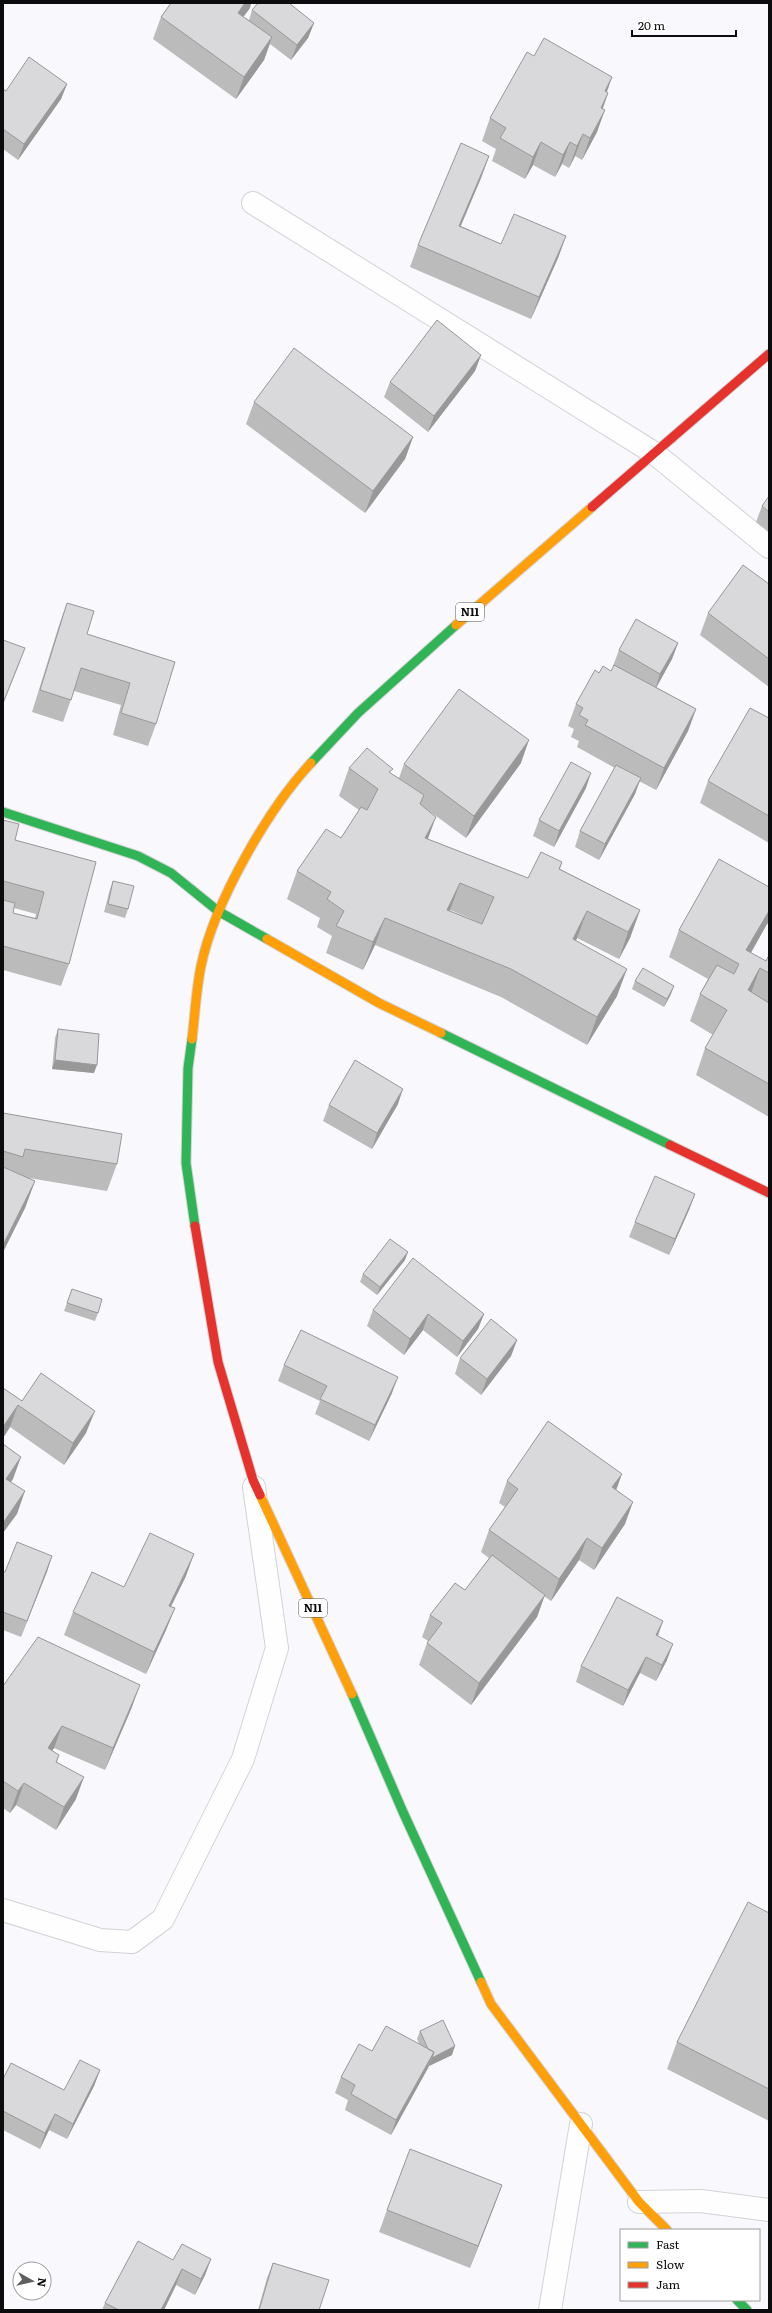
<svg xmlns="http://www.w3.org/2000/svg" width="772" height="2313" viewBox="0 0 772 2313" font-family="Literata,serif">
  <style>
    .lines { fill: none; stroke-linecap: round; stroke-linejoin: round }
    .street-casing { stroke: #d3d3d6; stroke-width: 24 }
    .fast-casing { stroke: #d3d3d6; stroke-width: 11 }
    .slow-casing { stroke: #d3d3d6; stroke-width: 11 }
    .jam-casing { stroke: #d3d3d6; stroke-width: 11 }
    .street { stroke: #fefeff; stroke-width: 22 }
    .fast { stroke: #30b455; stroke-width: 9 }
    .slow { stroke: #ff9f0a; stroke-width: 9 }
    .jam { stroke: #e5322d; stroke-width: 9 }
    .wall { fill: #bbbbbc; fill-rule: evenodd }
    .shaded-wall { fill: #989899 }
    .building { fill: #d9d9db; stroke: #989899; fill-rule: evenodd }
    .labels { text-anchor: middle; stroke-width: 3; stroke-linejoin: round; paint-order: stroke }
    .shield { fill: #fff; stroke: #555556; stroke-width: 1 }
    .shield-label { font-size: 11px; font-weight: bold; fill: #0c0c0e }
  </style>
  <rect width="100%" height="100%" fill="#f9f9fd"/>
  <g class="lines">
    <defs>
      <path id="street" d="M253,203L654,453L769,547
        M3,1910L100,1940L132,1942L163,1919L243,1759L277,1648L254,1487
        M639,2202L701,2201L769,2210
        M550,2310L581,2124"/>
      <path id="fast" d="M311,763L358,713L456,625
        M3,812L138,856L171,873L218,911L267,939
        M441,1033L670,1145
        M192,1039L188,1068L186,1163L195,1226
        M352,1694L403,1812L481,1982
        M737,2300L747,2310"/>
      <path id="slow" d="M456,625L592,507
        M267,939L379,1003L441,1033
        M192,1039C195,1015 196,990 201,966C214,903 268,809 311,763
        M260,1495L352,1694
        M481,1982L491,2004L639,2202L667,2230"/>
      <path id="jam" d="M592,507L769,354
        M670,1145L769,1193
        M195,1226L218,1362L253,1480L260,1495"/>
    </defs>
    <use href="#street" class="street-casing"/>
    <use href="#fast" class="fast-casing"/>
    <use href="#slow" class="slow-casing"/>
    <use href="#jam" class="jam-casing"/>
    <use href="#street" class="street"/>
    <use href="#fast" class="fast"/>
    <use href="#slow" class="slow"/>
    <use href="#jam" class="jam"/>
  </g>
  <path class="wall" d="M171,3H251L250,8L243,17L249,20L252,10L314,23L308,38L291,60L270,44L264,60L236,99L153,39L161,17Z
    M534,56L612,77L607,92L608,93L603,109L597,132L582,160L575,156L569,168L562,164L555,177L533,165L525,179L492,161L496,149L482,141L490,118Z
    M67,84L61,99L18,160L3,149V89L6,91Z
    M489,156L481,178L461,226L501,244L566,236L558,258L531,319L410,267L418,245Z
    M481,355L475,371L428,432L384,397L390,382Z
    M254,402L413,437L405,459L365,513L246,424Z
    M769,496V532L756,522L762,506Z
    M769,584V687L700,635L708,613Z
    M67,603L87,634L175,662L156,724L148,746L113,735L121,705L74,691L63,722L32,712L59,625Z
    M678,643L672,659L656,687L696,709L688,731L656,790L639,781L635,794L599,860L575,847L580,831L615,768L577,747L579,741L571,737L574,729L568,726L576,704L599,673L611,671L614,666H613L619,650Z
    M769,718V843L700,803L708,781Z
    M521,763L466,838L421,805L428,839L528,878L562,862L560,869L640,910L630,938L619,959L577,938L576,941L617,996L587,1045L501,997L375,945L363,970L326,953L332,936L317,927L320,918L287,899L297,871L341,838L359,810L339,796L349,768L392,774L399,778L404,764ZM450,910L481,923L450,911Z
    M586,788L554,847L533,836L539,820Z
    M3,820L15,840L96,862L69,964L61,986L3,970ZM14,908L36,914L35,918L13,913Z
    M113,881L128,909L125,918L104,912L110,889Z
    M769,887V925L767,924L751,953L766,961L769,955V1117L696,1075L705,1048L713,1035L690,1021L700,994L708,979L669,957L679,930Z
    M635,981L671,994L664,1007L632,989Z
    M58,1029L94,1073L52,1069L55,1038Z
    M398,1104L372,1149L323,1121L329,1105Z
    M3,1113L117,1164L107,1191L29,1178L35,1181L25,1208L3,1252Z
    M695,1194L689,1210L669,1255L629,1237L635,1222Z
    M405,1260L377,1295L360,1282L363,1274Z
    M72,1289L98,1313L95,1321L64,1311Z
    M373,1310L484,1314L478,1329L457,1357L423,1330L404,1355L367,1326Z
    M517,1340L511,1356L481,1395L455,1374L460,1358Z
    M284,1365L392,1393L369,1441L315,1414L320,1401L278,1381Z
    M3,1388L22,1401L86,1433L64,1465L10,1427L3,1438Z
    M507,1481L616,1490L625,1524L594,1570L579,1560L551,1601L544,1596L537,1617L471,1705L419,1665L427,1643L428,1641L422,1637L430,1615L465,1590L489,1558L481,1552L489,1530L505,1507L499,1503Z
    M52,1556L21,1637L3,1630V1572H5Z
    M186,1576L171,1607L175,1608L166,1630L146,1674L64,1635L73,1612L124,1587Z
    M663,1621L658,1636L667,1660L656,1681L640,1673L623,1706L576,1682L581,1666Z
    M3,1686L132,1707L105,1770L54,1748L52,1751L59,1755L57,1762L76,1799L56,1830L16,1805L10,1813L3,1808Z
    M769,1913V2121L667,2069L677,2042Z
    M420,2031L452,2055L429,2066L391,2135L345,2110L348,2100L335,2093L341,2077L372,2051L419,2044L417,2039Z
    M100,2070L94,2086L67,2139L49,2130L40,2149L3,2130V2079L64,2090Z
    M502,2185L470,2268L379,2232L387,2210Z
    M211,2259L205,2275L195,2295L176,2285L164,2310H102L105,2303L173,2260Z
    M273,2263L319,2310H258L267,2278Z"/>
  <path class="shaded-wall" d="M245,3H251L250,8L230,35L238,13Z
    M314,23L308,38L291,60L297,45Z
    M272,37L264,60L236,99L244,77Z
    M612,77L604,99L605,91Z
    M67,84L61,99L18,160L24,144Z
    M608,93L600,115L601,108Z
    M605,110L597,132L582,160L590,138Z
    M583,134L575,156L569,168L577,146Z
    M541,142L533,165L525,179L533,157Z
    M570,142L562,164L555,177L563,155Z
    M489,156L481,178L451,248L459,226Z
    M566,236L558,258L531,319L539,297Z
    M481,355L475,371L428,432L434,416Z
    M413,437L405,459L365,513L373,491Z
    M678,643L672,659L655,690L660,674Z
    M25,648L19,664L3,704V703Z
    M696,709L688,731L656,790L664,768Z
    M529,740L521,763L466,838L474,816Z
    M591,773L586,788L554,847L559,831Z
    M641,778L635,794L599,860L605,844Z
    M436,817L426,844L425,838Z
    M460,883L450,910L437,937L447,910Z
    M640,910L630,938L619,959L628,932Z
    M587,911L577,938L563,966L573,939Z
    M769,911V919L767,924L737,977L746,950Z
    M385,918L375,945L363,970L373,942Z
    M760,968L750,996L748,990Z
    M627,969L617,996L587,1045L597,1017Z
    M674,986L671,994L664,1007L667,999Z
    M55,1060L97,1065L94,1073L52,1069Z
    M403,1089L398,1104L372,1149L377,1133Z
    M35,1181L25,1208L3,1252V1245Z
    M695,1194L689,1210L669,1255L675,1239Z
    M408,1252L405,1260L377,1295L380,1287Z
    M428,1314L423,1330L404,1355L410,1339Z
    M484,1314L478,1329L457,1357L463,1341Z
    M517,1340L511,1356L481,1395L487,1379Z
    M398,1377L392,1393L369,1441L375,1425Z
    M18,1405L10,1427L3,1438V1427Z
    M95,1411L86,1433L64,1465L73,1443Z
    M21,1457L13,1479L3,1494L6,1479Z
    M622,1474L614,1496L612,1487Z
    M25,1491L17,1514L3,1533V1523Z
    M633,1502L625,1524L594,1570L602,1548Z
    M587,1538L579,1560L551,1601L559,1579Z
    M194,1554L186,1576L160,1628L169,1606Z
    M52,1556L47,1572L21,1637L27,1621Z
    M545,1595L537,1617L471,1705L479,1683Z
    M175,1608L166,1630L146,1674L154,1652Z
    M663,1621L657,1637L656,1635Z
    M673,1644L667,1660L656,1681L662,1665Z
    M646,1657L640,1673L623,1706L628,1690Z
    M140,1685L132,1707L105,1770L113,1748Z
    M62,1726L54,1748L40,1770L48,1748Z
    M84,1777L76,1799L56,1830L64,1807Z
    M24,1783L16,1805L10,1813L18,1791Z
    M455,2046L452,2055L429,2066L432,2058Z
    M434,2052L428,2068L391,2135L396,2120Z
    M100,2070L94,2086L67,2139L73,2124Z
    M55,2114L49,2130L40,2149L45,2133Z
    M502,2185L494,2207L470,2268L478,2246Z
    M211,2259L205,2275L195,2295L201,2279Z
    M182,2269L176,2285L164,2310H161Z"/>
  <path class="building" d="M171,3H245L238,13L272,37L244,77L161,17Z
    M258,3H289L314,23L297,45L252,10Z
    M544,38L612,77L605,91L608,93L601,108L605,110L590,138L583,134L577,146L570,142L563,155L541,142L533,157L500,138L506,128L490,118L527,52L534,56Z
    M29,57L67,84L24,144L3,129V89L6,91Z
    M461,143L489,156L459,226L501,244L514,214L566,236L539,297L418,245Z
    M437,320L481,355L434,416L390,382Z
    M294,348L413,437L373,491L254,402Z
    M769,496V512L762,506Z
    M743,565L769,584V659L708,613Z
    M67,603L94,611L87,634L175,662L156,724L121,713L130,683L81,668L71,700L40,690Z
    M636,619L678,643L660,674L619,650Z
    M3,640L25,648L3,703Z
    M614,665L696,709L664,768L585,725L588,720L579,715L583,708L576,704L595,670L599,673L603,666L611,671Z
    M459,689L529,740L474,816L404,764Z
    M750,708L769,718V816L708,781Z
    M367,748L393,769L389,772L424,795L420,804L436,817L425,838L528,878L541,852L562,862L559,869L640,910L628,932L587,911L573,939L627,969L597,1017L511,969L385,918L373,942L336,926L344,911L327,899L331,892L297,871L326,829L341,838L361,807L367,810L378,789L349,768ZM460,883L494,897L482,924L447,910Z
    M571,762L591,773L559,831L539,820Z
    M616,765L641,778L605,844L580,831Z
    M3,820L19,824L15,840L96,862L69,964L3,946V900L15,903L13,913L37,919L44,892L3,881Z
    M719,859L769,887V911L746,950L766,961L769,955V973L760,968L748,990L769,1003V1084L705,1048L727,1010L700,994L717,965L734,974L739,964L679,930Z
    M113,881L134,886L128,909L108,904Z
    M643,968L674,986L667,999L635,981Z
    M58,1029L99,1034L97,1065L55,1060Z
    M355,1060L403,1089L377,1133L329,1105Z
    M3,1113L122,1134L117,1164L25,1149L23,1157L3,1151Z
    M3,1167L35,1181L3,1245Z
    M655,1176L695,1194L675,1239L635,1222Z
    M390,1239L408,1252L380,1287L363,1274Z
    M413,1258L484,1314L463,1341L428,1314L410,1339L373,1310Z
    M72,1289L102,1299L98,1313L67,1303Z
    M491,1319L517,1340L487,1379L460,1358Z
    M301,1330L398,1377L375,1425L320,1399L327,1386L284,1365Z
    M41,1373L95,1411L73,1443L18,1405L3,1427V1388L22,1401Z
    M548,1421L622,1474L612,1487L633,1502L602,1548L587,1538L559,1579L489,1530L518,1489L507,1481Z
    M3,1444L21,1457L6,1479L25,1491L3,1523Z
    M150,1533L194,1554L169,1606L175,1608L154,1652L73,1612L92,1572L124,1587Z
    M17,1542L52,1556L27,1621L3,1612V1572H5Z
    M492,1555L545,1595L479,1683L427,1643L442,1623L430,1615L455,1583L465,1590Z
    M617,1597L663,1621L656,1635L673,1644L662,1665L646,1657L628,1690L581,1666Z
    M38,1637L140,1685L113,1748L62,1726L48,1748L59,1755L56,1762L84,1777L64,1807L24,1783L18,1791L3,1781V1686Z
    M748,1902L769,1913V2089L677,2042Z
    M443,2020L455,2046L432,2058L434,2052L428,2049L420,2031Z
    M386,2026L434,2052L396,2120L351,2094L355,2085L341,2077L359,2044L372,2051Z
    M80,2060L100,2070L73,2124L55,2114L45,2133L3,2111V2079L11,2063L64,2090Z
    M410,2149L502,2185L478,2246L387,2210Z
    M138,2241L173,2260L182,2244L211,2259L201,2279L182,2269L161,2310H119L105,2303Z
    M273,2263L329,2280L319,2310H259Z"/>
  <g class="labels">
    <g class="shield">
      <rect x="456" y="603" width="28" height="18" rx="3"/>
      <rect x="299" y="1599" width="28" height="18" rx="3"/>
    </g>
    <g class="shield-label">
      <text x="470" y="616">N11</text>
      <text x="313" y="1612">N11</text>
    </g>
  </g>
  <rect width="772" height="2313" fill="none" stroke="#0c0c0e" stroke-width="8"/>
  <rect x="620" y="2229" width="140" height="72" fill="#ffffff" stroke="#9e9e9f"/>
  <rect x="628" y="2242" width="20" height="6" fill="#30b455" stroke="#9e9e9f"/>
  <text x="656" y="2249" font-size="12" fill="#0c0c0e">Fast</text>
  <rect x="628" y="2262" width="20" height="6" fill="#ff9f0a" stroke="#9e9e9f"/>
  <text x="656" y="2269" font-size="12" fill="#0c0c0e">Slow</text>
  <rect x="628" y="2282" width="20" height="6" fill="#e5322d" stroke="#9e9e9f"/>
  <text x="656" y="2289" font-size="12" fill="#0c0c0e">Jam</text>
  <g transform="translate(32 2281) rotate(98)"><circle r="19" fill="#ffffff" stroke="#9e9e9f"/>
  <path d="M0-3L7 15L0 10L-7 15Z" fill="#5f5f62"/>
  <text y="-6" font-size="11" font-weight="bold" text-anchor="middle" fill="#0c0c0e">N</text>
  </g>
  <path d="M632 30v6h104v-6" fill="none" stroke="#0c0c0e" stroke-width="2"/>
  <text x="638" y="30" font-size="12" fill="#0c0c0e" stroke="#ffffff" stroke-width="3" paint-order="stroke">20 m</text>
</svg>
